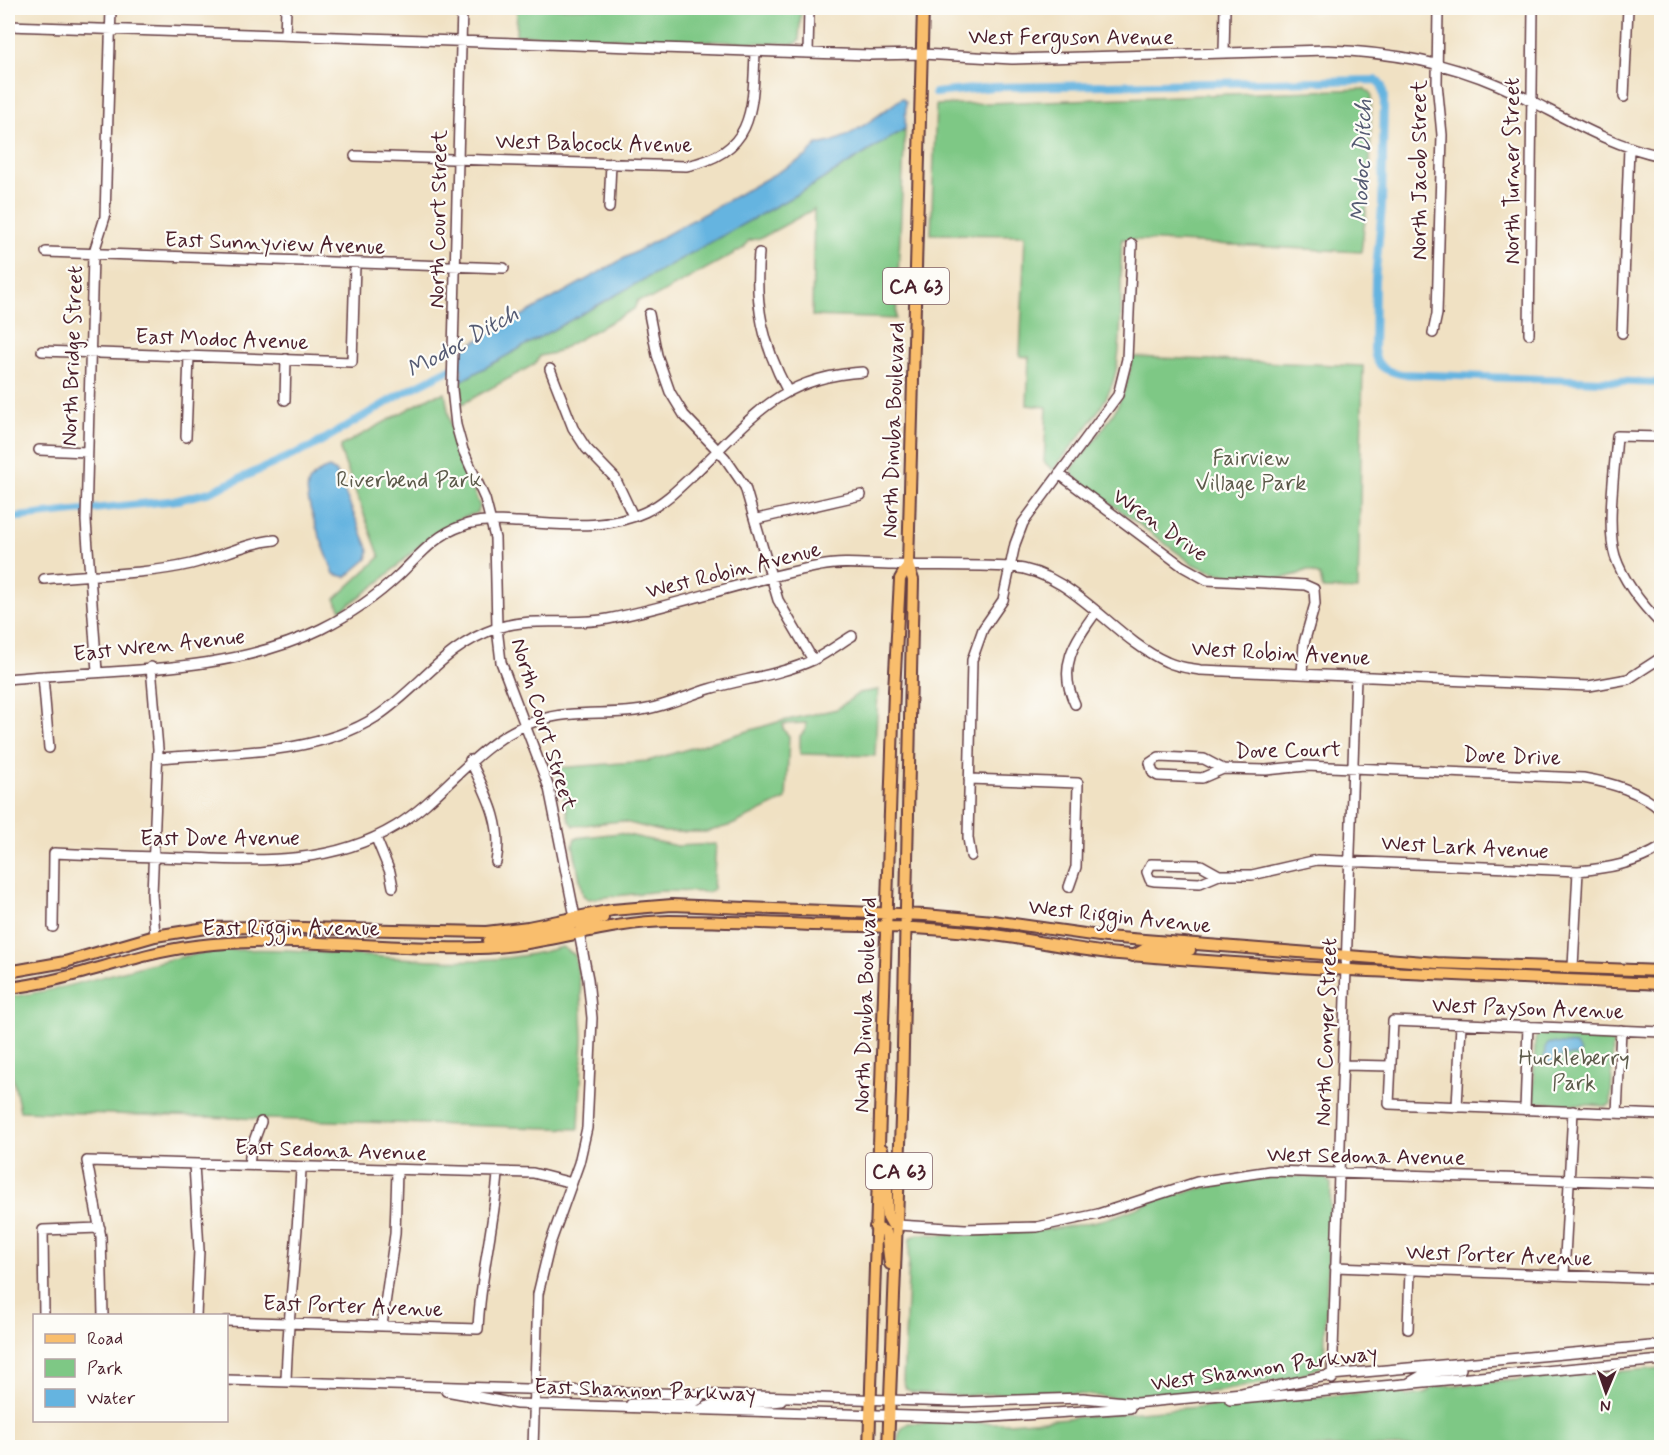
<svg xmlns="http://www.w3.org/2000/svg" width="1669" height="1455" viewBox="0 0 1669 1455" font-family="Mynerve,sans-serif">
  <style>
    .green { fill: #7ec885; stroke: #647458; stroke-width: 1.5 }
    .water { fill: #65b4e0; stroke: #586a86; stroke-width: 1.5 }
    .lines { fill: none; stroke-linecap: round; stroke-linejoin: round }
    .stream { stroke: #65b4e0; stroke-width: 2 }
    .canal { stroke: #65b4e0; stroke-width: 8 }
    .minor-casing { stroke: #633c42; stroke-width: 12 }
    .major-casing { stroke: #633c42; stroke-width: 14 }
    .minor { stroke: #fff; stroke-width: 9 }
    .major { stroke: #f9be6d; stroke-width: 10 }
    .labels { text-anchor: middle; stroke-width: 4.5; stroke-linejoin: round; paint-order: stroke }
    .shield { fill: #fdfcf7; stroke: #806168; stroke-width: 1.5 }
    .shield-label { font-size: 21px; font-weight: bold; fill: #4a1f2b }
    .street-label { font-size: 22px; fill: #4a1f2b; stroke: #fdfcf7 }
    .park-label { font-size: 22px; fill: #5c5a4a; stroke: #fdfcf7 }
    .water-label { font-size: 24px; font-style: italic; fill: #555b73; stroke: #fdfcf7 }
  </style>
  <rect width="100%" height="100%" fill="#fdfcf7"/>
  <filter id="ink" filterUnits="userSpaceOnUse"><feTurbulence type="fractalNoise" baseFrequency=".0167" numOctaves="2"/><feDisplacementMap in="SourceGraphic" scale="12" xChannelSelector="R" yChannelSelector="G"/><feConvolveMatrix kernelMatrix="1 2 1 2 8 2 1 2 1" color-interpolation-filters="sRGB"/></filter>
  <filter id="wash" filterUnits="userSpaceOnUse"><feTurbulence type="fractalNoise" baseFrequency=".008" numOctaves="4" result="noise"/><feDisplacementMap in="SourceGraphic" scale="24" xChannelSelector="R" yChannelSelector="G"/><feGaussianBlur stdDeviation="1.35" result="paint"/><feColorMatrix in="noise" values="0 0 0 0 0 0 0 0 0 0 0 0 0 0 0 0 0 1.4 0 .05"/><feComposite in="paint" operator="in"/></filter>
  <g filter="url(#wash)">
    <rect width="100%" height="100%" fill="#f0e1c3"/>
    <path class="green" d="M517,8H801L799,40L796,44L516,35Z
      M1365,89L1371,94L1370,181L1361,252L1122,239C1119,279 1125,346 1113,382C1103,412 1072,445 1053,470L1044,462L1047,407L1027,405L1029,357L1020,356L1025,235L931,234L936,105Z
      M905,129L896,319L812,316L814,209L763,237L748,241L744,248L653,298L638,300L634,309L554,353L540,356L535,364L462,404L461,381L810,187Z
      M1132,357L1363,366L1358,590L1323,589L1320,576L1307,570C1279,586 1222,578 1193,564L1072,475L1073,468C1101,431 1128,404 1132,357Z
      M445,393L453,439L480,507L477,513C437,523 416,550 386,576C372,589 357,599 341,610L335,599L380,557L341,453V446L432,396Z
      M878,690L875,756L800,754V736L806,729V723L783,724V729L789,736L786,799L732,825L706,832H664L621,821L574,826L569,820L557,768L648,761L778,722L837,709L859,693Z
      M619,833L677,846L716,844L713,889L709,892L661,891L588,899L583,895L573,845L575,838Z
      M562,947L575,955L581,992L583,1038L579,1129L20,1111L8,1055V997C85,988 157,954 235,950C343,945 457,978 562,947Z
      M1542,1033L1613,1038L1611,1104L1607,1106L1535,1102L1533,1097L1535,1041L1537,1035Z
      M1293,1176L1325,1178L1331,1184L1324,1359L1321,1367L1296,1377L1221,1391L1126,1399L1048,1391L956,1396L912,1392L906,1389L903,1381L910,1238L918,1234C980,1236 1040,1234 1101,1220C1123,1215 1144,1204 1166,1197C1208,1185 1250,1178 1293,1176Z
      M1661,1368V1447H898C898,1436 898,1428 909,1423H1009L1398,1390L1406,1396L1425,1394L1432,1387Z"/>
    <path class="water" d="M902,98L906,102L905,129L810,187L461,381L462,349L807,156L817,144C843,145 881,113 902,98Z
      M329,468L336,472L369,550L367,559L346,577L334,574C328,556 303,501 308,485C311,476 322,470 329,468Z
      M1549,1043L1576,1045L1580,1053L1577,1056H1561L1555,1064L1547,1065L1544,1062L1545,1048Z"/>
    <g class="lines">
      <path class="stream" d="M1379,82L1381,80"/>
      <path class="canal" d="M935,93L993,87L1376,80L1382,86L1384,97L1382,207L1375,280L1374,349C1375,366 1385,371 1401,374L1662,383
        M8,518L178,500L210,492L313,446L403,393L470,359"/>
    </g>
  </g>
  <g filter="url(#ink)">
    <g class="lines">
      <defs>
        <path id="minor" d="M462,8L452,389L456,425L463,450L485,499L495,538L497,628L501,662L549,788L575,917
          M8,26L870,55L922,54L1012,59L1328,50C1387,52 1444,61 1498,85C1553,109 1601,144 1662,156
          M285,35L286,8
          M808,53L809,8
          M1224,53L1225,8
          M1624,97L1628,8
          M355,156L686,166C754,153 753,110 755,51
          M609,208L611,163
          M46,252L504,268
          M759,253C754,304 763,345 787,390
          M649,314L657,355L670,392L684,415L725,458L745,487L778,600L813,660
          M1433,333L1437,314L1442,135L1437,83L1438,8
          M1622,333L1629,148
          M1529,334L1533,8
          M42,351L352,362L355,264
          M550,369L573,428L586,448L615,478L633,516
          M285,400L286,359
          M186,437L189,356
          M1662,437L1617,436C1615,468 1606,527 1615,556C1624,583 1643,606 1662,625
          M39,450L87,452
          M1059,474L1182,566L1207,580L1305,585L1314,589L1315,604L1304,643L1302,674
          M757,519L861,495
          M44,579C92,574 143,575 191,564C220,557 245,543 275,540
          M151,667L158,749L152,894L155,936
          M97,671L86,521L93,255L105,217L111,8
          M43,676L49,748
          M8,679C109,669 228,675 321,629C349,615 376,597 399,575C419,556 435,535 462,526C480,519 499,521 518,522C561,524 605,531 645,512C666,502 681,486 697,471C753,417 780,377 863,372
          M1075,704C1057,667 1074,642 1096,612
          M158,758C228,752 315,756 376,717C420,688 444,646 497,628C534,616 571,626 608,619C680,605 749,579 820,566C844,561 869,565 893,565C932,566 972,565 1011,567C1074,572 1112,638 1167,662C1177,667 1188,668 1200,670L1589,686L1628,679L1662,657
          M470,760C486,794 504,824 496,862
          M1223,769L1202,778L1158,776L1153,773L1150,763L1159,757L1204,759L1223,769L1266,770L1306,766L1583,778C1612,783 1640,791 1662,811
          M969,779L1078,783L1076,867L1069,887
          M376,838L390,872L393,887
          M971,856L968,838L972,660L983,629L1003,600L1015,544L1023,523L1118,395L1127,359L1132,244
          M1219,875L1200,883L1155,881L1150,880L1147,872L1151,864L1201,865L1219,875H1252L1317,860L1578,871C1609,868 1634,864 1662,847
          M53,927L54,853C99,855 145,857 190,858C262,861 332,865 396,826C447,795 477,741 536,721C569,710 602,715 635,711C661,708 684,697 709,689C743,679 780,675 813,660C827,653 839,644 852,636
          M1573,967L1578,871
          M1662,1032L1393,1021L1389,1104L1662,1115
          M1343,1065L1391,1066
          M1457,1107L1461,1024
          M1525,1110L1528,1026
          M1617,1113L1621,1030
          M194,1164L199,1250L196,1316
          M249,1165L251,1149L261,1122
          M897,1225L965,1229L1037,1227L1098,1214L1197,1182L1270,1171L1662,1183
          M1335,1267L1662,1279
          M1564,1275L1573,1111
          M44,1316L43,1230L100,1228
          M103,1316L101,1237L87,1161L533,1173L572,1183
          M226,1321L478,1329C480,1277 494,1226 498,1174
          M382,1325L395,1234L397,1171
          M1408,1329L1410,1270
          M1332,1379L1356,676
          M226,1380L956,1402L1083,1398L1136,1403L1242,1393L1331,1375L1662,1345
          M286,1381C288,1310 298,1239 301,1168
          M1409,1383L1426,1373L1461,1369
          M446,1391L517,1404L778,1412L977,1418L1130,1408
          M1230,1400L1662,1360
          M631,1404L691,1403L698,1400L702,1394
          M701,1410C716,1397 759,1405 781,1401
          M533,1448L538,1294L550,1244L579,1163L587,1128L592,1018L588,979L579,933"/>
        <path id="major" d="M579,933L582,923L603,918
          M488,941L570,927L575,917
          M1133,956L1147,948L1190,950
          M8,972L65,962L155,936L206,928L257,927L486,932L528,927L612,910L672,905L925,915L993,921L1106,937L1437,963L1662,971
          M8,988C72,981 131,954 195,946C288,934 385,951 479,948C544,946 604,922 669,921C716,921 764,923 811,925C870,926 928,927 986,934C1031,939 1074,950 1119,954C1299,970 1480,976 1662,984
          M882,1149L887,1165V1215L892,1224L897,1225
          M875,1227L886,1232L890,1264
          M869,1448L894,691L900,579L908,565
          M888,1448L902,1093L913,580L908,565L923,8"/>
      </defs>
      <use href="#minor" class="minor-casing"/>
      <use href="#major" class="major-casing"/>
      <use href="#minor" class="minor"/>
      <use href="#major" class="major"/>
    </g>
  </g>
  <g class="labels">
    <g class="shield">
      <rect x="883" y="268" width="66" height="36" rx="4.5"/>
      <rect x="866" y="1153" width="66" height="36" rx="4.5"/>
    </g>
    <g class="shield-label">
      <text x="916" y="293">CA 63</text>
      <text x="899" y="1178">CA 63</text>
    </g>
    <g class="street-label">
      <text x="1071" y="44">West Ferguson Avenue</text>
      <text transform="translate(594 142) rotate(1)" y="8">West Babcock Avenue</text>
      <text transform="translate(1418 170) rotate(-90)" y="8">North Jacob Street</text>
      <text transform="translate(1511 171) rotate(-90)" y="8">North Turner Street</text>
      <text transform="translate(437 219) rotate(-89)" y="8">North Court Street</text>
      <text transform="translate(275 242) rotate(2)" y="8">East Sunnyview Avenue</text>
      <text transform="translate(222 338) rotate(2)" y="8">East Modoc Avenue</text>
      <text transform="translate(71 356) rotate(-88)" y="8">North Bridge Street</text>
      <text transform="translate(892 430) rotate(-88)" y="8">North Dinuba Boulevard</text>
      <text transform="translate(1161 524) rotate(35)" y="8">Wren Drive</text>
      <text transform="translate(733 569) rotate(-14)" y="8">West Robin Avenue</text>
      <text transform="translate(159 644) rotate(-6)" y="8">East Wren Avenue</text>
      <text transform="translate(1281 652) rotate(3)" y="8">West Robin Avenue</text>
      <text transform="translate(545 724) rotate(73)" y="8">North Court Street</text>
      <text transform="translate(1288 749) rotate(-1)" y="8">Dove Court</text>
      <text transform="translate(1512 755) rotate(2)" y="8">Dove Drive</text>
      <text x="220" y="845">East Dove Avenue</text>
      <text transform="translate(1465 846) rotate(3)" y="8">West Lark Avenue</text>
      <text transform="translate(1120 915) rotate(6)" y="8">West Riggin Avenue</text>
      <text x="291" y="935">East Riggin Avenue</text>
      <text transform="translate(864 1005) rotate(-88)" y="8">North Dinuba Boulevard</text>
      <text transform="translate(1528 1007) rotate(2)" y="8">West Payson Avenue</text>
      <text transform="translate(1325 1032) rotate(-88)" y="8">North Conyer Street</text>
      <text transform="translate(331 1149) rotate(2)" y="8">East Sedona Avenue</text>
      <text transform="translate(1366 1155) rotate(1)" y="8">West Sedona Avenue</text>
      <text transform="translate(1499 1254) rotate(2)" y="8">West Porter Avenue</text>
      <text transform="translate(353 1305) rotate(2)" y="8">East Porter Avenue</text>
      <text transform="translate(1264 1367) rotate(-8)" y="8">West Shannon Parkway</text>
      <text transform="translate(645 1389) rotate(2)" y="8">East Shannon Parkway</text>
    </g>
    <g class="park-label">
      <text x="1251" y="465">Fairview<tspan x="1251" dy="25">Village Park</tspan></text>
      <text x="409" y="487">Riverbend Park</text>
      <text x="1574" y="1065">Huckleberry<tspan x="1574" dy="25">Park</tspan></text>
    </g>
    <g class="water-label">
      <text transform="translate(1361 161) rotate(-88)" y="8">Modoc Ditch</text>
      <text transform="translate(462 341) rotate(-29)" y="8">Modoc Ditch</text>
    </g>
  </g>
  <rect width="1669" height="1455" fill="none" stroke="#fdfcf7" stroke-width="30"/>
  <rect x="33" y="1314" width="195" height="108" fill="#fdfcf7" stroke="#b5a4a5" stroke-width="1.5"/>
  <rect x="45" y="1334" width="30" height="9" fill="#f9be6d" stroke="#b5a4a5" stroke-width="1.5"/>
  <text x="87" y="1344" font-size="18" fill="#4a1f2b">Road</text>
  <rect x="45" y="1359" width="30" height="18" fill="#7ec885" stroke="#b5a4a5" stroke-width="1.5"/>
  <text x="87" y="1374" font-size="18" fill="#4a1f2b">Park</text>
  <rect x="45" y="1389" width="30" height="18" fill="#65b4e0" stroke="#b5a4a5" stroke-width="1.5"/>
  <text x="87" y="1404" font-size="18" fill="#4a1f2b">Water</text>
  <g transform="translate(1606 1392) rotate(182)" stroke="#fdfcf7" stroke-width="4.5" paint-order="stroke">
  <path d="M0-4.5L10 22L0 15L-10 22Z" fill="#4a1f2b"/>
  <text y="-9" font-size="16" font-weight="bold" text-anchor="middle" fill="#4a1f2b">N</text>
  </g>
</svg>
